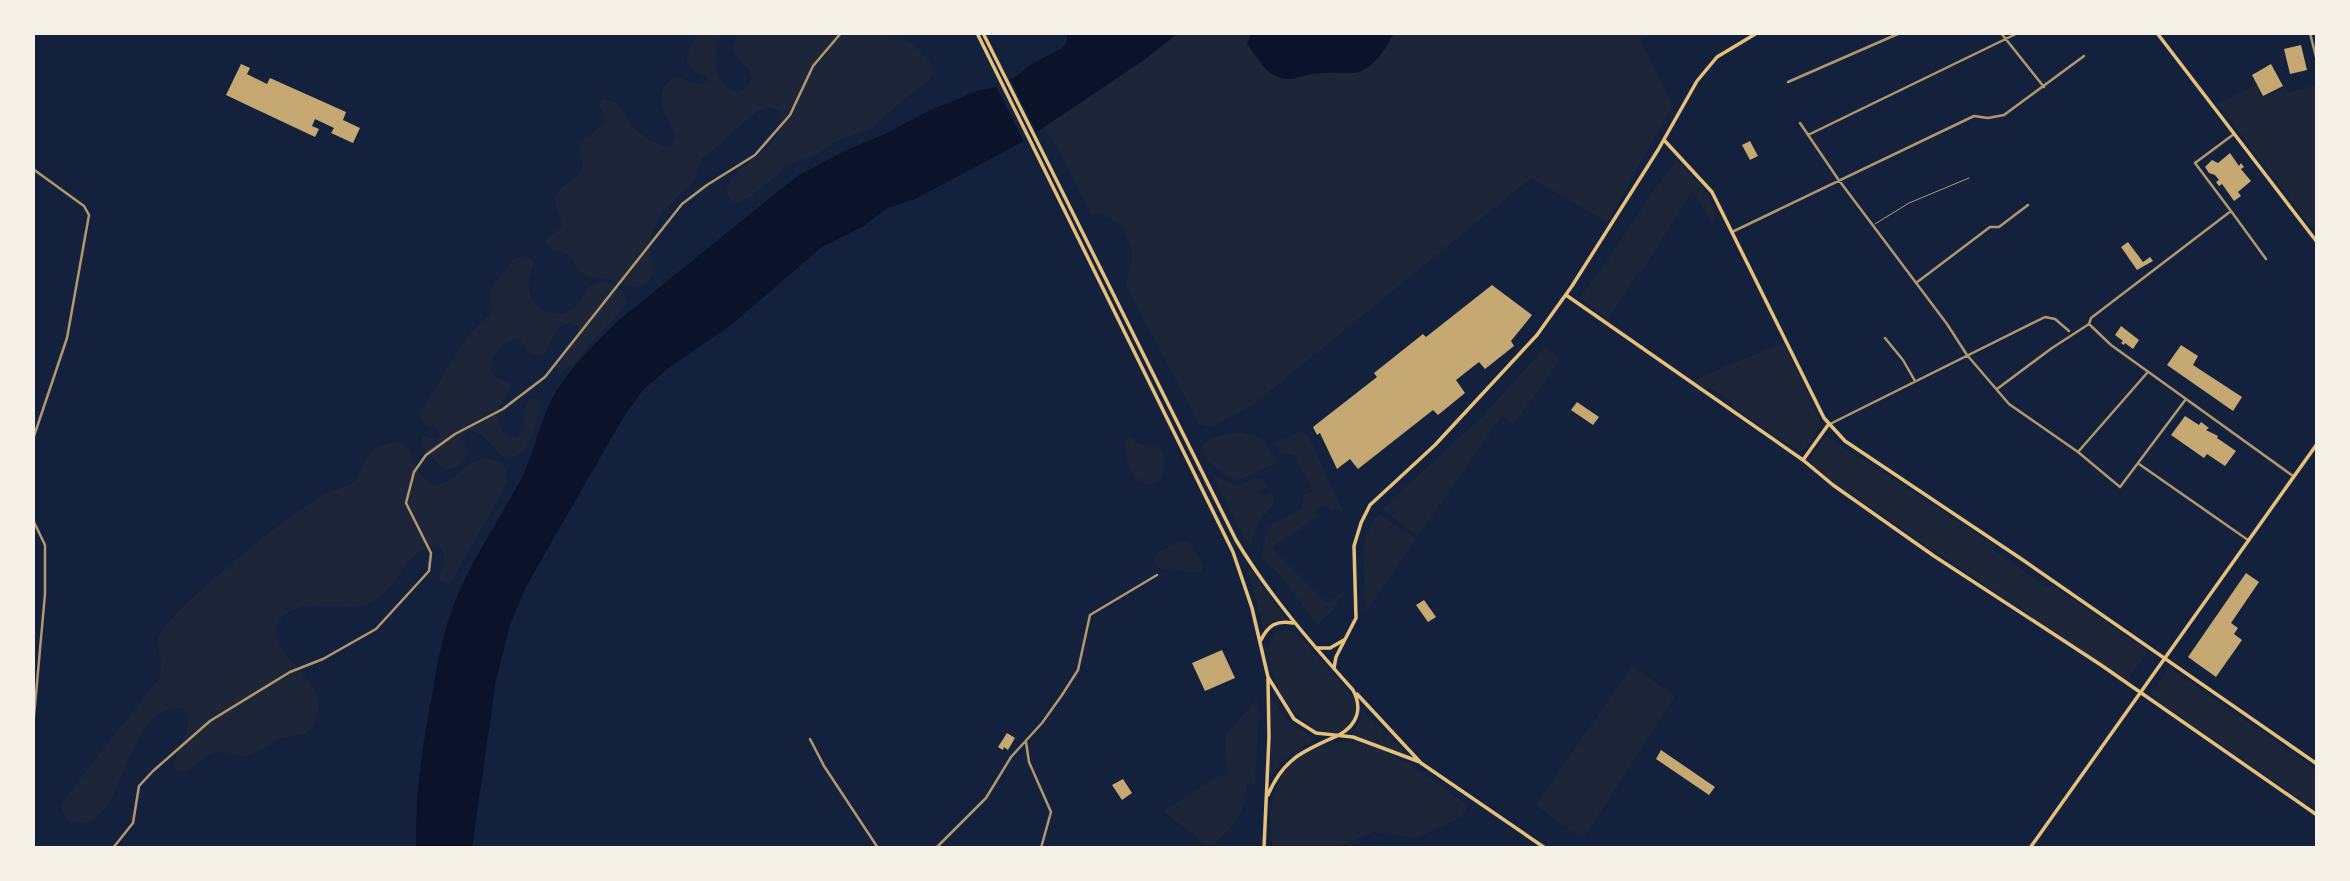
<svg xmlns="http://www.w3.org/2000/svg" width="2350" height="881" viewBox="0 0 2350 881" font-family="Arial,sans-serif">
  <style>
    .green { fill: #1d2539 }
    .water { fill: #0b132b }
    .pier { fill: #14213d }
    .building { fill: #c6a872 }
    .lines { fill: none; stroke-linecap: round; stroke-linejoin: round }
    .service { stroke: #b1986c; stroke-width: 1 }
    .minor { stroke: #b1986c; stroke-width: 2.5 }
    .secondary { stroke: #e5c07b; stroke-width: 3.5 }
    .primary { stroke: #e5c07b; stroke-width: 3.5 }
  </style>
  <rect width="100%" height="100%" fill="#14213d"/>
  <path class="green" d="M698,33H721C713,57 709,79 737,92L745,90L752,78C747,57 721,59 740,33H868L903,40L915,45L928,60L932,68V76L928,82L907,97L872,127L837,141L817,154L788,165L752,196L735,204C707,182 762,156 773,142C780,134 783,121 780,111L770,107L757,111L702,159L693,182L662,212L652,231L650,254L654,269L650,280C633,293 624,283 607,279C599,277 591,279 584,274C577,270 574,262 570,255L550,249L546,243L547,239L561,227C562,217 554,208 555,199C557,184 576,182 581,171C584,162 579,151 580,143L604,124L603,113L599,105L602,100C623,98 622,117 634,128C643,136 653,142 664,147L672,146L675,136C668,117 648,90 676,77C687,79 696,88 708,82L707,75C675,66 688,54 698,33Z
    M1178,33H1652L1640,41L1673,105L1607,222L1531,178L1253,405L1212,427L1199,424L1126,286L1133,253L1123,227L1102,213L1092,215L1054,141L1043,127L1144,60Z
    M2256,85L2263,98L2285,87L2288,93L2317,85V235L2218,104Z
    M1677,160C1690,174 1724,204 1712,224L1693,191L1643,269L1637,273L1610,317L1607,318L1579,298L1611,255L1656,187Z
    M521,256L530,257L533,263C532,272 527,280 529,289C532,310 557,321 574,308C583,302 584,288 594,284C608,277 625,290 627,303L573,364L561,373L557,372L556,367L576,335L578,328L573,323C554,322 553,345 541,356L530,354L519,338C493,342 476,377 510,382L512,386C500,404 490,420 509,438L517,437L523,430C525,418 522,409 530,399H538L541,404C536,424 532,457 507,458C490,451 488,431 468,431L462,438L467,450V457L454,468L444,470L421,445L422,438L425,436L435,440L440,437L438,430L421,421L420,412L469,334L491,314L490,290L512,261Z
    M1783,343L1820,420C1819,431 1808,447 1799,452L1733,407V403L1709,387L1706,389L1693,380Z
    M1545,347L1560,360L1514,424L1502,416L1418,536L1382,509L1483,416Z
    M1301,431L1308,435L1344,513L1342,514L1339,509L1333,511L1326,504L1315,511L1317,517L1271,548L1326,603L1347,589L1333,610L1317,625L1278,573L1261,557L1268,526L1303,508V496L1313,490L1294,455L1281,453L1276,445V442Z
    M1241,432L1260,437L1276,459L1274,464L1237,481C1226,474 1183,453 1212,438C1220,434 1232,434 1241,432Z
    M1131,438L1136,443L1148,446H1160C1166,455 1165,465 1163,476L1150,485C1132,484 1122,455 1126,439Z
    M1824,438H1829L1992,544L1991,548L2046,587L2052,585L2148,651L2127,681L1813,468L1811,458Z
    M395,442C420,445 406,473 435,486C460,483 476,440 506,468L507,484L452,580L447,583L439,580C440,567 450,554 437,545C402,549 399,593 368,604C338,614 297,592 276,625C272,666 349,689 306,733C297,736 288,736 279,739C267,743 260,754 246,756C234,756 225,749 214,753C199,757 193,775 176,770L173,765C178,750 195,722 184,709C121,696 127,848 67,819L61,807L65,798L160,677L161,664L157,640C170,615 194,597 215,578C249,549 283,520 321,496C330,490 342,489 351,484C369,472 356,447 395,442Z
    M1212,474L1237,486L1256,478L1263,479L1267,486L1260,491L1263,497L1271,493L1274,497V504L1258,522L1251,546L1244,538Z
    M1378,514L1416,539L1366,612L1363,556L1366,535Z
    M1180,541L1190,542L1203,566L1201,573L1168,569L1162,570L1156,566L1154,559L1157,553Z
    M1250,569L1286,618L1274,621L1264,629L1248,571Z
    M1285,629L1295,632L1354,698C1357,713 1352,724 1340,732C1290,742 1242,636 1285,629Z
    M1632,666L1675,696L1583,839L1536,805Z
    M2169,668L2317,770V811L2149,695Z
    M1270,696L1287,721L1316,740C1296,749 1279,759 1269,780L1272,737Z
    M1257,699L1259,714L1255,784L1246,783C1248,813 1231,829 1210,848L1163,811L1218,776L1227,775L1225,736Z
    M1362,711L1409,756L1352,734L1359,723Z
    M1346,741C1392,745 1431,781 1469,806L1460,818L1415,838L1373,832L1336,848H1272C1266,788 1280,749 1346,741Z"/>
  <path class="water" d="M1068,33H1178L1144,60L1022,142L915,199L886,209L864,226L822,247L731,325L667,369L643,390L623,418L543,557L526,587L511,622L496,680L472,848H416C415,794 422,747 432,695C438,661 443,629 457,597C474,556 499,520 520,481C534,455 538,427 551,401C564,374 597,341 619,320L796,177L844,151L885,134L928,111L980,90L996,87L1015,77L1030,65L1062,48L1066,43Z
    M1251,33H1394C1386,49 1371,73 1351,73C1339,73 1325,72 1313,74C1299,76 1290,83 1276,76C1263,71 1256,55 1247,44Z"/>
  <path class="pier" d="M1009,77L1038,135L1025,144L995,84Z"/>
  <path class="building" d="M2301,45L2307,70L2290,74L2284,49Z
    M241,64L250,68L247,74L267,84L270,78L346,112L343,120L360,128L353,143L331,133L334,128L315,119L312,126L319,129L315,137L226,95Z
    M2271,64L2283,86L2263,96L2252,75Z
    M1750,141L1758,156L1750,160L1742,145Z
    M2230,153L2239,166L2241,163L2244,167L2241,169L2251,181L2238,192L2241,196L2234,201L2222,184L2219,186L2216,182L2219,180L2215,175L2209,173L2205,167L2212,160L2218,163Z
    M2128,242L2143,262L2150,257L2153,261L2137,270L2121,247Z
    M1492,285L1532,315L1511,341L1514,346L1485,369L1479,362L1456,380L1465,393L1438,415L1433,410L1358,469L1350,459L1337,469L1320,433L1317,435L1313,427L1377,377L1374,373L1423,334L1426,337Z
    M2121,326L2139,340L2133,349L2125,343L2124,345L2121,343L2123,341L2115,335Z
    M2181,345L2198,356L2193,365L2242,397L2233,411L2167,365Z
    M1577,402L1599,417L1593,425L1571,410Z
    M2185,416L2199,425L2201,422L2209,428L2206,430L2218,436L2217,438L2236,451L2225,466L2207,454L2204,458L2171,435Z
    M2246,573L2259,582L2231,623L2238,628L2234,634L2242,640L2216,677L2188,657Z
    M1424,600L1436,617L1428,622L1416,605Z
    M1222,650L1235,678L1205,691L1192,663Z
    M1007,733L1015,738L1008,750L1004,747L1003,750L998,747Z
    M1661,750L1715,787L1709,795L1656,759Z
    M1123,779L1132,793L1122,800L1112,785Z"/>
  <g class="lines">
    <path class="service" d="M1875,224L1909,203L1969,178"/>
    <path class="minor" d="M2001,33L2044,87
      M2310,33L2317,61
      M1788,82L1900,33
      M1800,123L1838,179L1947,324L1967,355L2009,404L2078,452L2120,487L2186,399
      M1808,135L2018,33
      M33,169L84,206L89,215L67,338L33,439
      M2231,211L2266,259
      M1732,232L1974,116L1988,118L2004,115L2084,56
      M1916,283L1990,227H1999L2028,205
      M2089,324L2111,345L2293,476
      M1885,338L1903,360L1915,381
      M1997,389L2052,348L2089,324L2091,318L2231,211L2195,163L2234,134
      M1828,425L2045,317L2055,319L2069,331
      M2078,452L2147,373
      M2139,464L2248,540
      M33,520L45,545V594L33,727
      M810,739L824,766L878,848
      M1026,742L1029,762L1051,812L1041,848
      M113,848L133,823L139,786L153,771L210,721L290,672L323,659L376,629L429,571L431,553L406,503L414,472L426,455L455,434L503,409L545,377L682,204L707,185L755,155L790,115L813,66L841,33
      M936,848L986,798L1011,757L1042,723L1062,695L1078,670L1090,615L1157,575"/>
    <path class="secondary" d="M1664,140L1712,192L1824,418L1845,441L2020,558L2317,764
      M1566,295L1803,460L1833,485L1934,556L2101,665L2317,815
      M1803,460L1828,425
      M1316,648H1330L1344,640
      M1334,668L1336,657L1356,618L1354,546L1361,523L1370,505L1435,445L1537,335L1572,286L1658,150L1697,81L1717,57L1757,33
      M1268,795C1283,759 1303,751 1337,736
      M1264,848L1269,737L1268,679
      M2030,848L2317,444"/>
    <path class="primary" d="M977,33L1233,552L1252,608L1268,677L1294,719L1316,733L1353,737L1420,762
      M983,33L1236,540C1269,595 1311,643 1353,690C1363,709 1357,725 1339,735
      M2157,33L2317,242
      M1261,640C1268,625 1277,620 1293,623
      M1357,694L1421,763L1545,848"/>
  </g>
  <rect width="2350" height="881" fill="none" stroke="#f6f1e7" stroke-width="70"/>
</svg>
